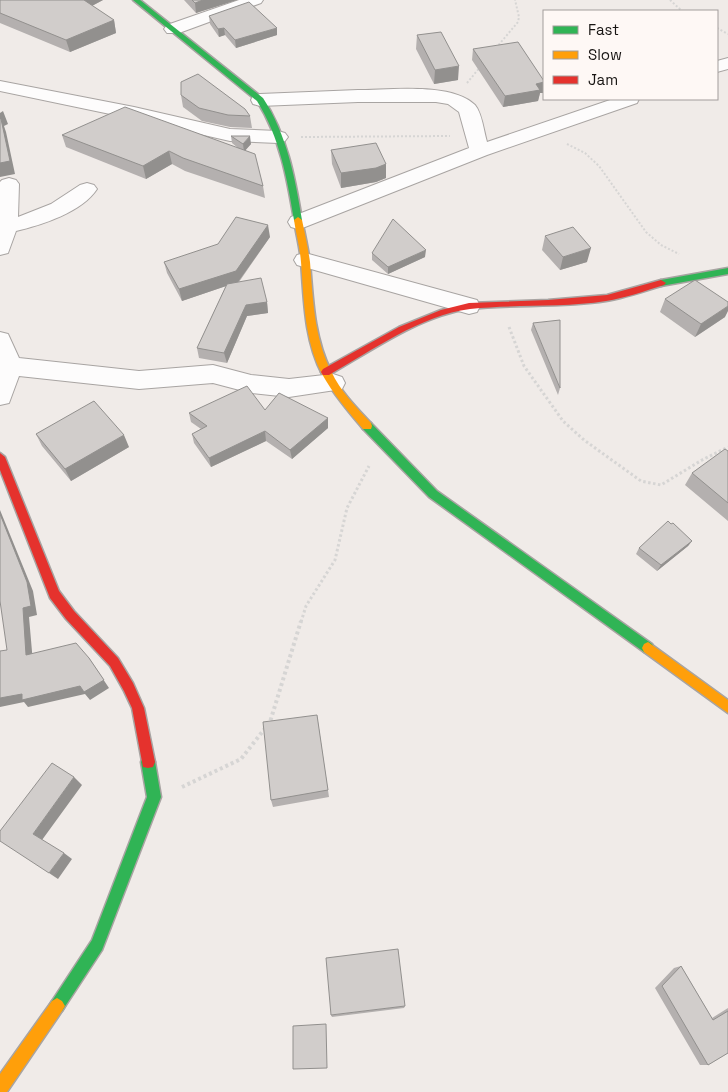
<svg xmlns="http://www.w3.org/2000/svg" width="728" height="1092" viewBox="0 0 728 1092" font-family="'Space Grotesk',sans-serif">
  <style>
    .lines { fill: none; stroke-linecap: round; stroke-linejoin: round }
    .street-casing { stroke: #a8a4a2; stroke-width: 2 }
    .fast-casing { stroke: #a8a4a2; stroke-width: 3 }
    .slow-casing { stroke: #a8a4a2; stroke-width: 3 }
    .jam-casing { stroke: #a8a4a2; stroke-width: 3 }
    .path-far2 { stroke: #d6d5d4; stroke-width: 2; stroke-dasharray: 2 2; stroke-linecap: butt }
    .path-far1 { stroke: #d6d5d4; stroke-width: 3; stroke-dasharray: 2.5 2.5; stroke-linecap: butt }
    .path { stroke: #d6d5d4; stroke-width: 4; stroke-dasharray: 3 3; stroke-linecap: butt }
    .street { fill: #fdfcfc; fill-rule: evenodd }
    .fast { fill: #30b455; fill-rule: evenodd }
    .slow { fill: #ff9f0a; fill-rule: evenodd }
    .jam { fill: #e5322d; fill-rule: evenodd }
    .wall { fill: #b4b0af }
    .shaded-wall { fill: #92908e }
    .building { fill: #d1cdcb; stroke: #92908e }
  </style>
  <rect width="100%" height="100%" fill="#f0ebe8"/>
  <g class="lines">
    <defs>
      <path id="street" d="M239,0H263L261,3L179,33H167L164,29L167,25Z
        M728,58V69L717,72V61Z
        M0,81L134,107L230,129L278,131L285,133L288,137L285,141L278,143L230,141L134,119L0,91Z
        M358,90C389,90 452,82 475,105C482,113 484,132 487,142L613,99H639L637,103L487,155L305,227L298,229L291,227L288,222L291,217L469,148L459,112L448,104L436,102H358L260,106L253,104L251,100L253,96L260,94Z
        M9,178L16,180L19,184L18,217L51,204L80,185L87,183L94,185L97,189C82,212 42,225 16,231L8,253L0,255V182L2,180Z
        M305,253L477,300L480,306L477,312L469,314L297,265L294,260L297,255Z
        M0,332L8,334L19,358L139,371L213,365L251,375L289,379L333,374L342,377L345,383L342,389L289,397L251,393L213,383L139,389L19,376L9,403L0,405Z"/>
      <path id="fast" d="M133,0H140L263,98C287,135 295,177 302,220L301,222H295L294,220C287,178 280,138 257,101Z
        M728,268V274L661,286L656,283L661,280Z
        M367,422L371,423L437,491L652,644L654,648L652,652L648,654L644,652L429,497L363,429L362,426Z
        M148,756L153,757L155,762L161,797L102,950L62,1011L57,1014L52,1011L49,1006L52,1001L92,940L147,797L141,762L143,757Z"/>
      <path id="slow" d="M298,217L302,220C305,234 308,248 310,262C313,299 314,337 331,371C340,391 356,407 371,423L372,426L371,429H363C348,411 333,394 322,374C304,340 304,299 301,262C300,248 296,234 294,220Z
        M648,642L728,700V713L644,652L642,648L644,644Z
        M57,998L62,1001L65,1006L62,1011L7,1092H0V1074L52,1001Z"/>
      <path id="jam" d="M661,280L666,283L664,285C645,291 625,298 606,301C561,308 514,304 470,309C421,315 371,351 329,375H323L321,372L323,369L399,327L441,310L469,303L548,300L607,295Z
        M0,453L5,457L59,591L74,611L118,658L133,683L144,708L155,762L153,767L148,768L143,767L132,708L124,691L110,666L66,619L50,598L0,470Z"/>
    </defs>
    <use href="#street" class="street-casing"/>
    <use href="#fast" class="fast-casing"/>
    <use href="#slow" class="slow-casing"/>
    <use href="#jam" class="jam-casing"/>
    <path class="path-far2" d="M670,0L682,11
      M717,28L728,34
      M496,48L518,22L519,17L515,0
      M467,83L481,66
      M301,137L450,136
      M567,144L585,153L599,166L646,232L661,245L679,254"/>
    <path class="path-far1" d="M509,327L524,366L563,421L584,440L641,481L661,485L702,460L728,447
      M301,622L306,606L335,560L347,508L369,466"/>
    <path class="path" d="M182,787L241,759L270,722L301,621"/>
    <use href="#street" class="street"/>
    <use href="#fast" class="fast"/>
    <use href="#slow" class="slow"/>
    <use href="#jam" class="jam"/>
  </g>
  <path class="wall" d="M0,0H103L92,6L114,20L116,33L70,52L0,23Z
    M184,0H237L196,13Z
    M209,16L277,35L236,48L225,35L219,37L210,24Z
    M417,35L458,80L434,84L416,49Z
    M473,49L544,81L543,93H540L538,101L503,107L472,60Z
    M181,95L250,116L252,128L230,127L202,121L183,107Z
    M62,135L238,148L232,143L231,136L251,144L245,150L263,186L265,198L185,171L172,164L146,179L66,147Z
    M331,150L386,178L376,182L341,188L332,164Z
    M545,236L587,262L560,270L542,250Z
    M270,237L239,282L267,302L268,313L247,316L227,363L199,358L197,348L226,286L182,301L167,273L164,262Z
    M372,253L425,257L388,274L372,260Z
    M665,299L725,317L695,337L660,312Z
    M533,323L560,388L558,395L531,330Z
    M265,410L328,418V428L292,459L266,441L211,467L194,443L192,434L201,429L191,422L189,413Z
    M36,434L129,447L71,481L42,446Z
    M728,451V521L685,485L692,473Z
    M692,541L688,546L657,571L636,554L639,548Z
    M317,715L329,797L273,807L271,800Z
    M681,966L712,1018L728,1008V1053L708,1065H700L655,988L674,968Z
    M405,1006L404,1008L332,1017L331,1015Z"/>
  <path class="shaded-wall" d="M81,0H103L84,10Z
    M203,0H237L196,13L195,3Z
    M114,20L116,33L70,52L66,40Z
    M224,28L225,35L219,37L218,29Z
    M277,28V35L236,48L235,40Z
    M459,66L458,80L434,84L435,70Z
    M544,82L543,93H540L538,101L503,107L505,96L536,84Z
    M3,111L8,124L4,126L6,132L15,174L0,177V113Z
    M250,136L251,144L244,152L243,144Z
    M169,151L172,164L146,179L143,166Z
    M386,164V178L376,182L341,188V173Z
    M268,225L270,237L238,282L182,301L179,289Z
    M591,248L587,262L560,270L563,257Z
    M426,250L425,257L388,274V267Z
    M267,302L268,313L247,316L227,363L224,353L246,305Z
    M728,306V311L725,317L695,337L701,324Z
    M328,418V428L292,459L290,450Z
    M265,431L266,441L211,467L209,458Z
    M124,435L129,447L71,481L65,469Z
    M0,510L33,591L37,615L29,617L33,663L26,655L0,514Z
    M692,541L688,546L657,571L661,565Z
    M89,658L109,688L90,700L85,694L28,707L24,702L0,707V698Z
    M74,777L82,785L42,840L33,834Z
    M64,853L72,859L58,879L49,873Z"/>
  <path class="building" d="M0,0H84L114,20L66,40L0,13Z
    M192,0H203L195,3Z
    M249,2L277,28L235,40L224,28L218,29L209,16Z
    M441,32L459,66L435,70L417,35Z
    M518,42L544,81V82L536,84L540,90L505,96L473,49Z
    M198,74L245,109L250,116L228,115L199,108L181,95V82Z
    M125,107L255,154L263,186L183,158L169,151L143,166L62,135Z
    M0,118L1,119L10,161L0,163Z
    M231,136H250L243,144Z
    M376,143L386,164L376,168L341,173L331,150Z
    M236,217L268,225L236,271L179,289L164,262L218,244Z
    M393,219L426,250L388,267L372,253Z
    M573,227L591,248L563,257L545,236Z
    M261,278L267,302L246,305L224,353L197,348L227,284Z
    M695,280L728,302V306L701,324L665,299Z
    M560,320V388L533,323Z
    M247,386L265,410L279,393L328,418L290,450L265,431L209,458L192,434L207,426L189,413Z
    M94,401L124,435L65,469L36,434Z
    M725,449L728,451V503L692,473Z
    M0,514L27,582L31,606L23,608L26,655L76,643L89,658L104,680L84,692L80,686L22,700V694L0,698V651L7,650L0,601Z
    M668,521L671,524L673,523L692,541L661,565L639,548Z
    M317,715L328,790L271,800L263,722Z
    M52,763L74,777L33,834L64,853L49,873L0,841V831Z
    M398,949L405,1006L331,1015L326,958Z
    M681,966L713,1020L728,1011V1053L708,1065L662,986Z
    M326,1024L327,1068L293,1069V1026Z"/>
  <rect x="543" y="10" width="175" height="90" fill="#fef8f5" stroke="#a29d9b"/>
  <rect x="553" y="26" width="25" height="8" fill="#30b455" stroke="#a29d9b"/>
  <text x="588" y="35" font-size="15" fill="#181513">Fast</text>
  <rect x="553" y="51" width="25" height="8" fill="#ff9f0a" stroke="#a29d9b"/>
  <text x="588" y="60" font-size="15" fill="#181513">Slow</text>
  <rect x="553" y="76" width="25" height="8" fill="#e5322d" stroke="#a29d9b"/>
  <text x="588" y="85" font-size="15" fill="#181513">Jam</text>
</svg>
